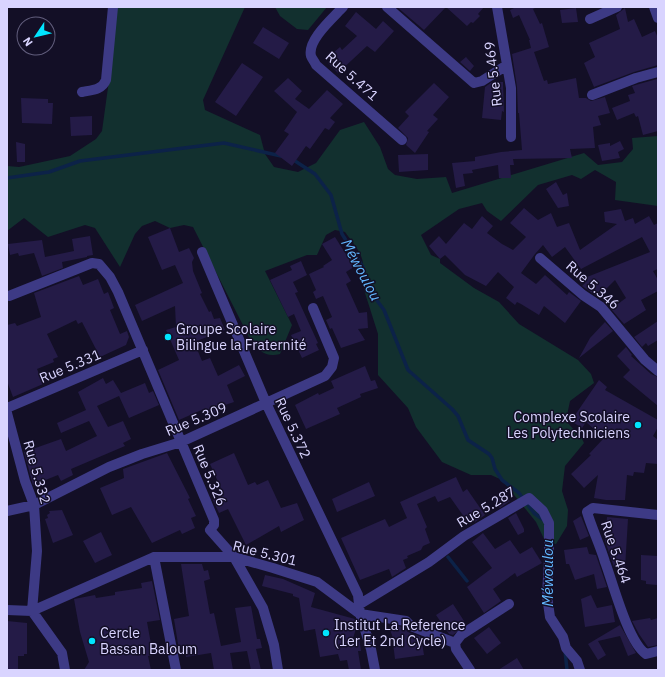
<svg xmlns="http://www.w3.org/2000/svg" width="665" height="677" viewBox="0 0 665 677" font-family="'IBM Plex Sans',sans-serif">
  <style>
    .green { fill: #12302f }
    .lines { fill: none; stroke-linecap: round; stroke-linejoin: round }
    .stream { stroke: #0c2248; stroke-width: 3.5 }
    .building { fill: #241b47 }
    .minor { stroke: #3d3a85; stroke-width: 10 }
    .poi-dot { fill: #00e5ff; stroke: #130f26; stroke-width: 1.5 }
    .labels { text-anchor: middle; stroke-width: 3; stroke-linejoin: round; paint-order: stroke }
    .street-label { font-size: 14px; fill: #d9d4ff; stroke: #130f26 }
    .poi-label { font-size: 14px; fill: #d9d4ff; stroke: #130f26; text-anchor: start }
    .water-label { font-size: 15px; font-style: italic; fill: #62b6ff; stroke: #130f26 }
  </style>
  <rect width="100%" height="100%" fill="#130f26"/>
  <path class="green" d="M115,7H245L203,100L205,110L260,135L265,154L274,167L298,172L316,163L340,130L364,122L380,147L388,169L395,175L417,179L446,177L452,193L584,153L598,165L622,162L633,149L632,138L658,136V206L615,200L616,182L595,170L581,179L572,175L538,185L501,221L487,211L482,203L459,209L421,235L431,255L440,259V263L474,288L499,302L519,324L578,360L591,374L594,383L570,401L566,420C573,431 579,431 584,443L565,466L562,491L568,510L567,526L556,544L545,541L536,522L502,480L491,475H471L442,462L416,427L408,408L378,375V334L365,293L362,271C367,257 352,242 345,232L335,230L326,235L317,255H307L265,271L292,325L280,354C262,358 259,349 249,337L193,227L184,225L170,228L155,221L142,226L135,234L120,267L95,228L85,225L48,237L24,218L7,231V166L19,167L70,156L96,139L102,131L110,73Z
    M275,7H327L308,30L297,29L280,16Z"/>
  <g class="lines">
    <path class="stream" d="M292,159L315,174L331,195L342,234L363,267L367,287L384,310L408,370L452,409L458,416L468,440L489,454L492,458L495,469L502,480L519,493L534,513L545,521
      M7,178L49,172L80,161L224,143L281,156
      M448,557L467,581
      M565,651L567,670"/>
  </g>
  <path class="building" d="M397,7H484L478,14L480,16L473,23L471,22L467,26L446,7L424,30Z
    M516,7H537L533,9L540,24L542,23L549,47L534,52L544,81L547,80L548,84L576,78L579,98H586L591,101L605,97L610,113L598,116L601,125L593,127L595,148L570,149L572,158L513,159L514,165H510L511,178H499L498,165L472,170L473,173L463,174L465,186L456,188L452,163L475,161V157L501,152L522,150L519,113H518L517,87L512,54L531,48L529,40H530L519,15L513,18L510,10Z
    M576,8L578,22L562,23L560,10Z
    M625,8L628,22L634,19L642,37L655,31L658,38V65L634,72L594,87L584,63L595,57L589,43L620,29L616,15Z
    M356,12L376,29L383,21L394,31L375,52L367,46L338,73L328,63L332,54L340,47L342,50L357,36L345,26Z
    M263,27L289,43L279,59L253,43Z
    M466,57L474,66L470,71L460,62Z
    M242,63L263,77L236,116L215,102Z
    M288,78L302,91L295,99L309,109L327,90L343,104L330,118L335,122L329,130L325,128L310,149L306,146L292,166L275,153L289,134L284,131L297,112L274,91Z
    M657,79L658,131L643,135L638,116L636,117L634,113L617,120L612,108L630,101L628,95L635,93L632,86Z
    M492,82H503L504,112L502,111L501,120L482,118L485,87Z
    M434,83L449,97L433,115L438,119L427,131L429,132L415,153L406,145L408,138L398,128L409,116L405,112Z
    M21,98L48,99V103H53L52,124L22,123Z
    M92,116V135L71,136L70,117Z
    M620,141L624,149L618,152L620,158L602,161L598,145L610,143V146Z
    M16,142L25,144V162H17Z
    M428,154V170L399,172L398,155Z
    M556,182L563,195L567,193L569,206L558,208L546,189Z
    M524,208L538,220L551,213L557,227L569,223L580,250L617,224L605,222L604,212L621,209L625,221L633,218L635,224L649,216L654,225L658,223V269L653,271L658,280V291L641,300L646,310L624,324L611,309L626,298L615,280L598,297L582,286L585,283L582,279L650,252L642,237L581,269L565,247L552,257L543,245L535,254L521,273L536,284L545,275L567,295L569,292L581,301L565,323L544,306L539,315L521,304L517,302L515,305L506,298L514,287L498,272L486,286L465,275L445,255L440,259L429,246L439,236L446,244L464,223L472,229L482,216L493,226L487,233L502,244L513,250L526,237L510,223Z
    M170,228L179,252L189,248L194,258L192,262L193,271L202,293L200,294L209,312L211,311L214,319L220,318L225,330L194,342L202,361L210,358L218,376L239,365L245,376L227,385L234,402L216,408L218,412L209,416L206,408L179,420L158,370L179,360L166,330L176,327L175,306L142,321L135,305L183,283L175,265L162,270L148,237Z
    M90,236L93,255L87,256V257L62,262L63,268L42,276L34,253L19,256L18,253L10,255L8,244L42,240L45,257L74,251L72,239Z
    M335,237L354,267L346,272L351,281L346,284L359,313L367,312L368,328L358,329L365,340L341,348L332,328L330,329L326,320L332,317L323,296L316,299L313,292L316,290L309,274L324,267L323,266L332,260L322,244Z
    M301,261L307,275L293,282L298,292L295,293L318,343L316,344L319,350L302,358L291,335L301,331L294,314L288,317L270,280L292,270L290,266Z
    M79,276L83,285L98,279L104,294L108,292L114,308L110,310L120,334L127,331L129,337L126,345L100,357L82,322L78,324L76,320L47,334L58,357L53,359L54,362L37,369L43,384L13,397L7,381V325L15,323L17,326L41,317L34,293Z
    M658,321V340L648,346L646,343L642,347L634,337Z
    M605,322L613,331L579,358L590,338Z
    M626,347L632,355L631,356L651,374L658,377V406L623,377L630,370L617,356Z
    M365,366L371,381L375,380L378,388L360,394L361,397L337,408L340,414L306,429L295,405L318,393L319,395L334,388L331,381Z
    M103,378L106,384L113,380L121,393L145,383L149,393L153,391L159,405L129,418L119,396L97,406L108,427L123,421L131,439L123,443L125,446L71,469L73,475L61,481L58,475L33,485L24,452L61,439L66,451L97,436L89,421L61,433L57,423L86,410L78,392Z
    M599,380L607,387L605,390L658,420V427L653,436L658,440V464L646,463L644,473L634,472L633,476L627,475L625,500H606L594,498L598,475L584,488L571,474L591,455L589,454L604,438L586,422L582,428L571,421Z
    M167,453L190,498L188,499L196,516L191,518L195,528L182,534L180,530L152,543L131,507L112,515L100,488L124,478L123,469Z
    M234,453L248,485L255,482L257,485L268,480L281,508L297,503L304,520L281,532L279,526L246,545L228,509L219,513L213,500L224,495L210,464Z
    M456,477L463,492L467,489L485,515L475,522L472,518L467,521L450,497L438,502L435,496L417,504L427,527L425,529L430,543L423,546L421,550L407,556L408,558L403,560L406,568L392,577L389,569L360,580L341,538L385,519L389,527L407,518L400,502Z
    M369,482L375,496L337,512L332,499Z
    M500,493L510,501L500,508L494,502Z
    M62,510L73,535L53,543L45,519L48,518L47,515L50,513L49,511Z
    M516,513L524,529V532L518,535L508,518Z
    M581,516L589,536L580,540L573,521Z
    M607,517L628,519L625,568L614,567L605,541Z
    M101,532L112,555L95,563L83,541Z
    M483,533L495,549L510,540L520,554L532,547L542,563L517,577L515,573L493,589L501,601L484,613L467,587L492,568L472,542Z
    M587,547L589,554L596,555L607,587L597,589L594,574L575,580L569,564H566L564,550Z
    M641,555L658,556L657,585L646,584V581L641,580Z
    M181,564H202L204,571L208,570L210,579L204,581L210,614L214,613L221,646L241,642L235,608L251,606L257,639H260L262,648L256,649L261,670H251L247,651L230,653L233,670H214L211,653L186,657L185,649L179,650L174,619L189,616Z
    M265,575L283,579L315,593L311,607L355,619L357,626L353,638L359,637L361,651H358L361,670H349L347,660L340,661L338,654L320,657L315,629L304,631L299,598L293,596V594L262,586Z
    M152,581L160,620L147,622L153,655L148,656L151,670H84L89,662L80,632L74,599L95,595L96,598L115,595V592L142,588L141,583Z
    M591,595L597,608L612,605L615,622L585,627L581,599Z
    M453,604L466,624L453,635L449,634L436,615Z
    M650,618L651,620L658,618V645L648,647L639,634L632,621Z
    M7,621L27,623V654H24V656H18V670H7Z
    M392,625L403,627L408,632L421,637L424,655L395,659L392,635L389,628Z
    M620,625L636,653L628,656L620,636L598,641L606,655L598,660L588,644Z
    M489,627L501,643L487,654L474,638Z
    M517,658L524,670H498Z"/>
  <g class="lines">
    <path class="minor" d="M343,7C333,18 307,40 311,56C312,59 315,62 316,65L402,140
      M387,7L474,83L482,81L507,65
      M497,7L511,88V137
      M654,7L658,18
      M590,19L617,7
      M82,92C92,90 102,90 106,80L113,7
      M592,95L636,78L658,72
      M202,252L266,403L358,595L360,614L371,649L375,670
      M540,258L583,295L601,307L645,360L658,371
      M9,296L92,263L99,264L110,277L118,292L214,520V525L210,530L234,557L263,608L274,645L278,670
      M7,408L143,350
      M7,413L25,481L34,505L37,551L32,611L154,557H234L273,568L317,582L360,614L406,621L411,626L455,643L456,649L470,670
      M7,511L34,505L109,467L142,454L181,442L325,376L332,367L334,358L313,308
      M658,515L593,508L587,512C592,529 600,545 605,562C613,583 628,642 646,654L658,651
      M154,557L176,670
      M360,604L429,562L464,536L529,498L543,511L549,523V559L547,596L550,617L563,637L566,648L577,661L580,670
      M7,610L32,611L62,653L65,670
      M455,643L461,635L509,604"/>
  </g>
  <g class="poi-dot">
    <circle cx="168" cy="337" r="4"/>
    <circle cx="638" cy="425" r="4"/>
    <circle cx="326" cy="633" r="4"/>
    <circle cx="92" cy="641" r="4"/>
  </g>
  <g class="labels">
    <g class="street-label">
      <text transform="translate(493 74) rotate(-97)" y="5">Rue 5.469</text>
      <text transform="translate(352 76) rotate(42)" y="5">Rue 5.471</text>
      <text transform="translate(593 285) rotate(41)" y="5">Rue 5.346</text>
      <text transform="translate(70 366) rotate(-23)" y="5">Rue 5.331</text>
      <text transform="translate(196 419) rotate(-23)" y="5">Rue 5.309</text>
      <text transform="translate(293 428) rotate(65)" y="5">Rue 5.372</text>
      <text transform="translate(37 472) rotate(74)" y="5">Rue 5.332</text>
      <text transform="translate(210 475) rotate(67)" y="5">Rue 5.326</text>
      <text transform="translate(486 507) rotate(-31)" y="5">Rue 5.287</text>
      <text transform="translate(616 552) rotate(71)" y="5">Rue 5.464</text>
      <text transform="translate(265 553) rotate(14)" y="5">Rue 5.301</text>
    </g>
    <g class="poi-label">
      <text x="176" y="334">Groupe Scolaire<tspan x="176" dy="16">Bilingue la Fraternité</tspan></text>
      <text x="630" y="422" text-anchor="end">Complexe Scolaire<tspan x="630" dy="16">Les Polytechniciens</tspan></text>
      <text x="334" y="630">Institut La Reference<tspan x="334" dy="16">(1er Et 2nd Cycle)</tspan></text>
      <text x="100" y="638">Cercle<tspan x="100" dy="16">Bassan Baloum</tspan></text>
    </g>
    <g class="water-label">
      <text transform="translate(361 270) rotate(62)" y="5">Méwoulou</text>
      <text transform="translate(548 573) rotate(-90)" y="5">Méwoulou</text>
    </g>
  </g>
  <rect width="665" height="677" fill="none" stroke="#d9d4ff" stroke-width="16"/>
  <g transform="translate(36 36) rotate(235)"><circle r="19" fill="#130f26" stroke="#625e7d"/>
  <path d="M0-3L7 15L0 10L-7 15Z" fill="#00e5ff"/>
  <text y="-6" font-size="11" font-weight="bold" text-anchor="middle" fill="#d9d4ff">N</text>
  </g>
</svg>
